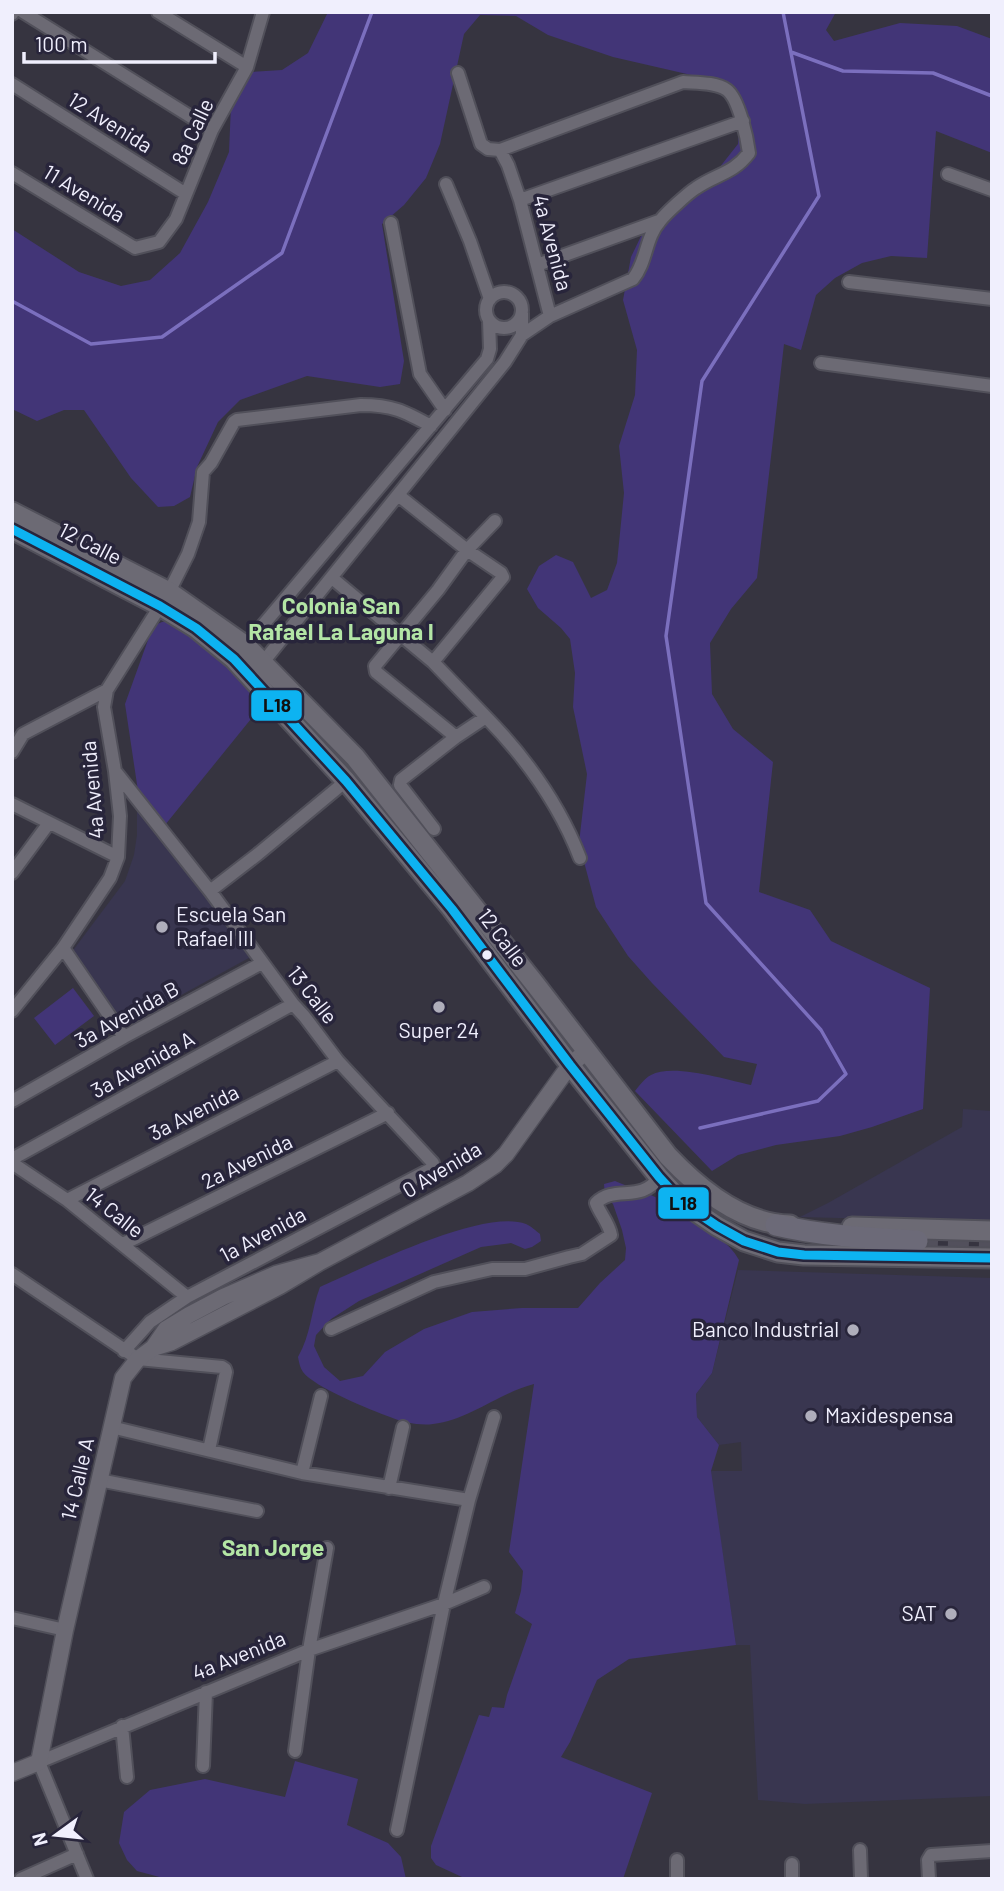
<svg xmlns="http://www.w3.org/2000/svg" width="1004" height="1891" viewBox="0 0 1004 1891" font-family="Barlow,sans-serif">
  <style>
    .built { fill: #393650 }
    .green { fill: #423577 }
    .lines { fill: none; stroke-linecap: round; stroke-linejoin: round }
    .stream { stroke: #7b6fbe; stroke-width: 3.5 }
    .trunk-tunnel { stroke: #52505c; stroke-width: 21; stroke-dasharray: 21 10; stroke-linecap: butt }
    .minor-casing { stroke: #51505a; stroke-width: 16 }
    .tertiary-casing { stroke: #51505a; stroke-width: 19 }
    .secondary-casing { stroke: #51505a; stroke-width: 23 }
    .trunk-casing { stroke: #51505a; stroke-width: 24 }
    .minor { stroke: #6c6a74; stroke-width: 12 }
    .tertiary { stroke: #6c6a74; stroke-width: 16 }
    .secondary { stroke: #6c6a74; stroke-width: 19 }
    .trunk { stroke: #6c6a78; stroke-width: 21 }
    .bus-1-casing { stroke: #28253b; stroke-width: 14 }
    .bus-1 { stroke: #0db3f1; stroke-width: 9 }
    .poi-dot { fill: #afaebb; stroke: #28253b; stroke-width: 2.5 }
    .bus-dot { fill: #f0effd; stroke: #28253b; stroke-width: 2.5 }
    .labels { text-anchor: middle; stroke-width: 7; stroke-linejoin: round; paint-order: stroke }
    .street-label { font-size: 21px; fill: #f0effd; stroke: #28253b }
    .poi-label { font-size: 21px; fill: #f0effd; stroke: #28253b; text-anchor: start }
    .neighbourhood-label { font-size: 23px; font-weight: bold; fill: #b3e5a5; stroke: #28253b }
    .line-badge { stroke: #28253b; stroke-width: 2.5 }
    .pale-badge-label { font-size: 19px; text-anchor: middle; font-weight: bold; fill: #111 }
  </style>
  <rect width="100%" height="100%" fill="#363440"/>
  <path class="built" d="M137,805L256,954L123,1027L71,953L125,881L134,855L137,835Z
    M963,1109L992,1111V1224L915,1220L800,1217L828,1203L962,1127Z
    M738,1270L992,1278V1796L805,1804L758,1800L750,1645H736L710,1471H742L741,1442L719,1445L697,1417L696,1394L712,1373Z"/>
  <path class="green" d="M328,12H836L826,30L834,41L900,23L957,26L992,39V153L936,131L927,258L891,256L862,263L835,278L816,295L801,350L784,344L757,578L731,609L710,643L712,694L733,729L773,762L759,892L810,910L831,941L930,988L923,1109L872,1127L840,1136L776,1145L738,1155L712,1171L635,1091C639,1086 645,1078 651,1075C673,1063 727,1080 751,1085L757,1064L724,1057L652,983L628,956L596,907L579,843L587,774L573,707L575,673L570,639L561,628L538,608L527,589L539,566L556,555L573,562L591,598L607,590L617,563L624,493L619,446L635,395L637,350L623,300L631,257L643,232L672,199L712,177L738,144L741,111L726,83L613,57L548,35L516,16L480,15L464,34L440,144L426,178L404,205L382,224L404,361L400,384L380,387L307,376L240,400L218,422L197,467L190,497L174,506L158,507L131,478L84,410H64L37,421L12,409V229L79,272L121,286L150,280L180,253L208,202L229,152L231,105L251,72L282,70L308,53Z
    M171,621L221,656L264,703L165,825L138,791L125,704L153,626L162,622Z
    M73,988L94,1016L55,1045L34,1018Z
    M615,1181C634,1189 654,1195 671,1205C679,1209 686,1216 693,1221C711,1232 729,1242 739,1260L712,1373L696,1394L697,1417L719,1445L711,1471L736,1645L629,1659L597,1680L570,1742L561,1757L652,1793L623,1879H461L462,1877L436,1865L431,1858V1846L479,1715L489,1717L492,1707L504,1708L507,1695L532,1624L515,1613L521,1591L523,1571L509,1552L534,1384C499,1393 469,1420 433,1424C420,1426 402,1422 390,1417C371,1410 314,1387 303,1372C300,1368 299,1362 298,1357C311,1335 311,1310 320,1287C363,1268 483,1208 526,1224C531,1226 536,1231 540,1234L541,1241L532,1247L525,1249L511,1243L481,1247L359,1301L331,1319L316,1335L314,1346L324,1367L340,1381L363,1376L385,1352L424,1329L472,1312L522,1308H578L600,1283L625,1260L626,1248L622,1230L613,1204L605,1196L604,1184Z
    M295,1761L358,1779L347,1825L388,1843L401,1857L406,1879H167L137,1871L127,1860L119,1843L124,1812L150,1790L205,1779L285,1797Z"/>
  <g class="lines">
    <path class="stream" d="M791,52L843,71L933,73L992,96
      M12,301L91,344L162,337L282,253L372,12
      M700,1128L818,1101L846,1074L821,1030L706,903L666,636L702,381L819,196L783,12"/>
    <path class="trunk-tunnel" d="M917,1241L992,1244"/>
    <defs>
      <path id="minor" d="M23,12L212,130
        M158,12L247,67
        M12,14L13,12
        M458,73L481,144L488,149L500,150L683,82C696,83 716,82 727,90C739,99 747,138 749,153C733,174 716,174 696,188C688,193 665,214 660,221C645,238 647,262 633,279L550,316
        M12,84L186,194
        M500,150L508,165L520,200L550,316L522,335
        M12,173L135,248L159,242L176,219L212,130L247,67L263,12
        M948,174L992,190
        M446,184L470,241L490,299
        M520,200L743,121
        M391,223L420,374L445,410
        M537,265L659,221
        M849,282L992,299
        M486 310a18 18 0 1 1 36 0a18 18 0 1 1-36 0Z
        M821,363L992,386
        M398,495L467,550L501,573L503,577L433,662
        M332,578L433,662L486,717L456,737L401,780L400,785L434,829
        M242,650L487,359L490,349L489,320
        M260,666L505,362L522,335V313
        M486,717C525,757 560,806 580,858
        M456,737L376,672L375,666L438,590L467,550L495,521
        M12,752L23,734L107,690
        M115,771L210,891L293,1004L304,1016L338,1061L433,1163V1167L431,1169L187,1297L150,1322L124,1351
        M12,804L118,857
        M12,873L49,823
        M210,891L258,854L346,781
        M63,948L124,1037
        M12,1011L63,948L110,878L118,857L120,816L115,771L104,707L107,690L169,592L188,554L199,522L203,472L211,463L234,422L237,420L361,405C392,405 404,411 431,426
        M12,1101L124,1037L262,963
        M12,1159L293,1004
        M12,1163L67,1200L187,1297
        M67,1200L338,1061
        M123,1244L388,1113
        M12,1274L138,1359L222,1367L225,1369L226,1372L209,1450
        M331,1329L434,1282L492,1269H525L569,1257L582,1254L611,1235C609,1223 600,1214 596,1203C615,1184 641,1204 659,1177
        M111,1427L302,1473L469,1500
        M302,1473L321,1396
        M99,1480L257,1511
        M389,1488L403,1427
        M12,1618L65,1630
        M122,1726L127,1777
        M295,1751L309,1650L327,1548
        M203,1766L206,1692
        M397,1830L444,1604L469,1500L494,1417
        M860,1850L861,1879
        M21,1879L77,1854
        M87,1879L39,1762L309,1650L444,1604L484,1587
        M677,1879V1860
        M792,1879V1864
        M929,1879L928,1860L931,1855L992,1851"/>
      <path id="tertiary" d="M153,1348L172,1342L280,1286L320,1262L468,1183L495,1165L506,1154L570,1065L587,1051
        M12,1773L39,1762L65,1630L123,1378L138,1359L153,1348L166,1329L189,1315L223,1297L276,1274L320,1262"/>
      <path id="secondary" d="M12,512L169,592L246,646L355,757L535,984L668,1156C700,1190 742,1224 790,1225
        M12,529L160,606L196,628L234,659L346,781L452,909L570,1065L659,1177L683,1203L717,1226L744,1241L778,1252L804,1255L992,1258
        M852,1227L992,1231"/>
      <path id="trunk" d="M776,1225C823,1236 869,1238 917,1241"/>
    </defs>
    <use href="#minor" class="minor-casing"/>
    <use href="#tertiary" class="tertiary-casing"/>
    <use href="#secondary" class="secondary-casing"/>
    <use href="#trunk" class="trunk-casing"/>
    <use href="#minor" class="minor"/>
    <use href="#tertiary" class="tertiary"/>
    <use href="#secondary" class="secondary"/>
    <use href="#trunk" class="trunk"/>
    <defs>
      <path id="bus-1" d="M12,529L160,606L196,628L234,659L346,781L452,909L570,1065L659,1177L683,1203L717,1226L744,1241L778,1252L804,1255L992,1258"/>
    </defs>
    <use href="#bus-1" class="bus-1-casing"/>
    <use href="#bus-1" class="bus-1"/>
  </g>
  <g class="poi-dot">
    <circle cx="162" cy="927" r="7"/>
    <circle cx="439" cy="1007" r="7"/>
    <circle cx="853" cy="1330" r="7"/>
    <circle cx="811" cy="1416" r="7"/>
    <circle cx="951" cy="1614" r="7"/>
  </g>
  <circle class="bus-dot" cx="487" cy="955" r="6"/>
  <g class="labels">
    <g class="street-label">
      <text transform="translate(110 123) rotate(32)" y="7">12 Avenida</text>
      <text transform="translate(193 132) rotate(-65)" y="7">8a Calle</text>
      <text transform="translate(84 194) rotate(31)" y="7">11 Avenida</text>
      <text transform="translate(552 243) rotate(75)" y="7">4a Avenida</text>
      <text transform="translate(90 544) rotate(27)" y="7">12 Calle</text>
      <text transform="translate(93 790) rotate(-95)" y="7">4a Avenida</text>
      <text transform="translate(502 938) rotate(53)" y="7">12 Calle</text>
      <text transform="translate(312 995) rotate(52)" y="7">13 Calle</text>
      <text transform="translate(127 1015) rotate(-29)" y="7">3a Avenida B</text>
      <text transform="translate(143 1065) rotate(-29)" y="7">3a Avenida A</text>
      <text transform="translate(194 1113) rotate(-27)" y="7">3a Avenida</text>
      <text transform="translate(247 1162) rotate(-26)" y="7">2a Avenida</text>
      <text transform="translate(442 1170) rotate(-31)" y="7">0 Avenida</text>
      <text transform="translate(114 1213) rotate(38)" y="7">14 Calle</text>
      <text transform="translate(263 1235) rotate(-28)" y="7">1a Avenida</text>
      <text transform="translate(78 1479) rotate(-77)" y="7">14 Calle A</text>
      <text transform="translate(239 1656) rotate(-22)" y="7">4a Avenida</text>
    </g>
    <g class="poi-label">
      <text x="176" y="922">Escuela San<tspan x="176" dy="24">Rafael III</tspan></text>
      <text x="439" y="1038" text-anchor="middle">Super 24</text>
      <text x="839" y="1337" text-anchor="end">Banco Industrial</text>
      <text x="825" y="1423">Maxidespensa</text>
      <text x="937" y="1621" text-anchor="end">SAT</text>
    </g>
    <g class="neighbourhood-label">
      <text x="341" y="614">Colonia San<tspan x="341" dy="26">Rafael La Laguna I</tspan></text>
      <text x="273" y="1556">San Jorge</text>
    </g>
  </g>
  <g class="line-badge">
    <rect x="250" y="689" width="53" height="33" rx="7" fill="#0db3f1"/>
    <rect x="657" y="1186" width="53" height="34" rx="7" fill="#0db3f1"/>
  </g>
  <g class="pale-badge-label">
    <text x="277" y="712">L18</text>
    <text x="683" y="1210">L18</text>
  </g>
  <rect width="1004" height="1891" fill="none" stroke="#f0effd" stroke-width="28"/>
  <g transform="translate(56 1835) rotate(255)" stroke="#28253b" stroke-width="5" paint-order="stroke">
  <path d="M0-5L12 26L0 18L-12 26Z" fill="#f0effd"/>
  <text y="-10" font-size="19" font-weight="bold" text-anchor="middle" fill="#f0effd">N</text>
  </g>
  <path d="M24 52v10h191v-10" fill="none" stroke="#f0effd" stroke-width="3.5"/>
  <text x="35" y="52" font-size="21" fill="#f0effd" stroke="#28253b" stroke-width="5" paint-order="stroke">100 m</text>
</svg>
